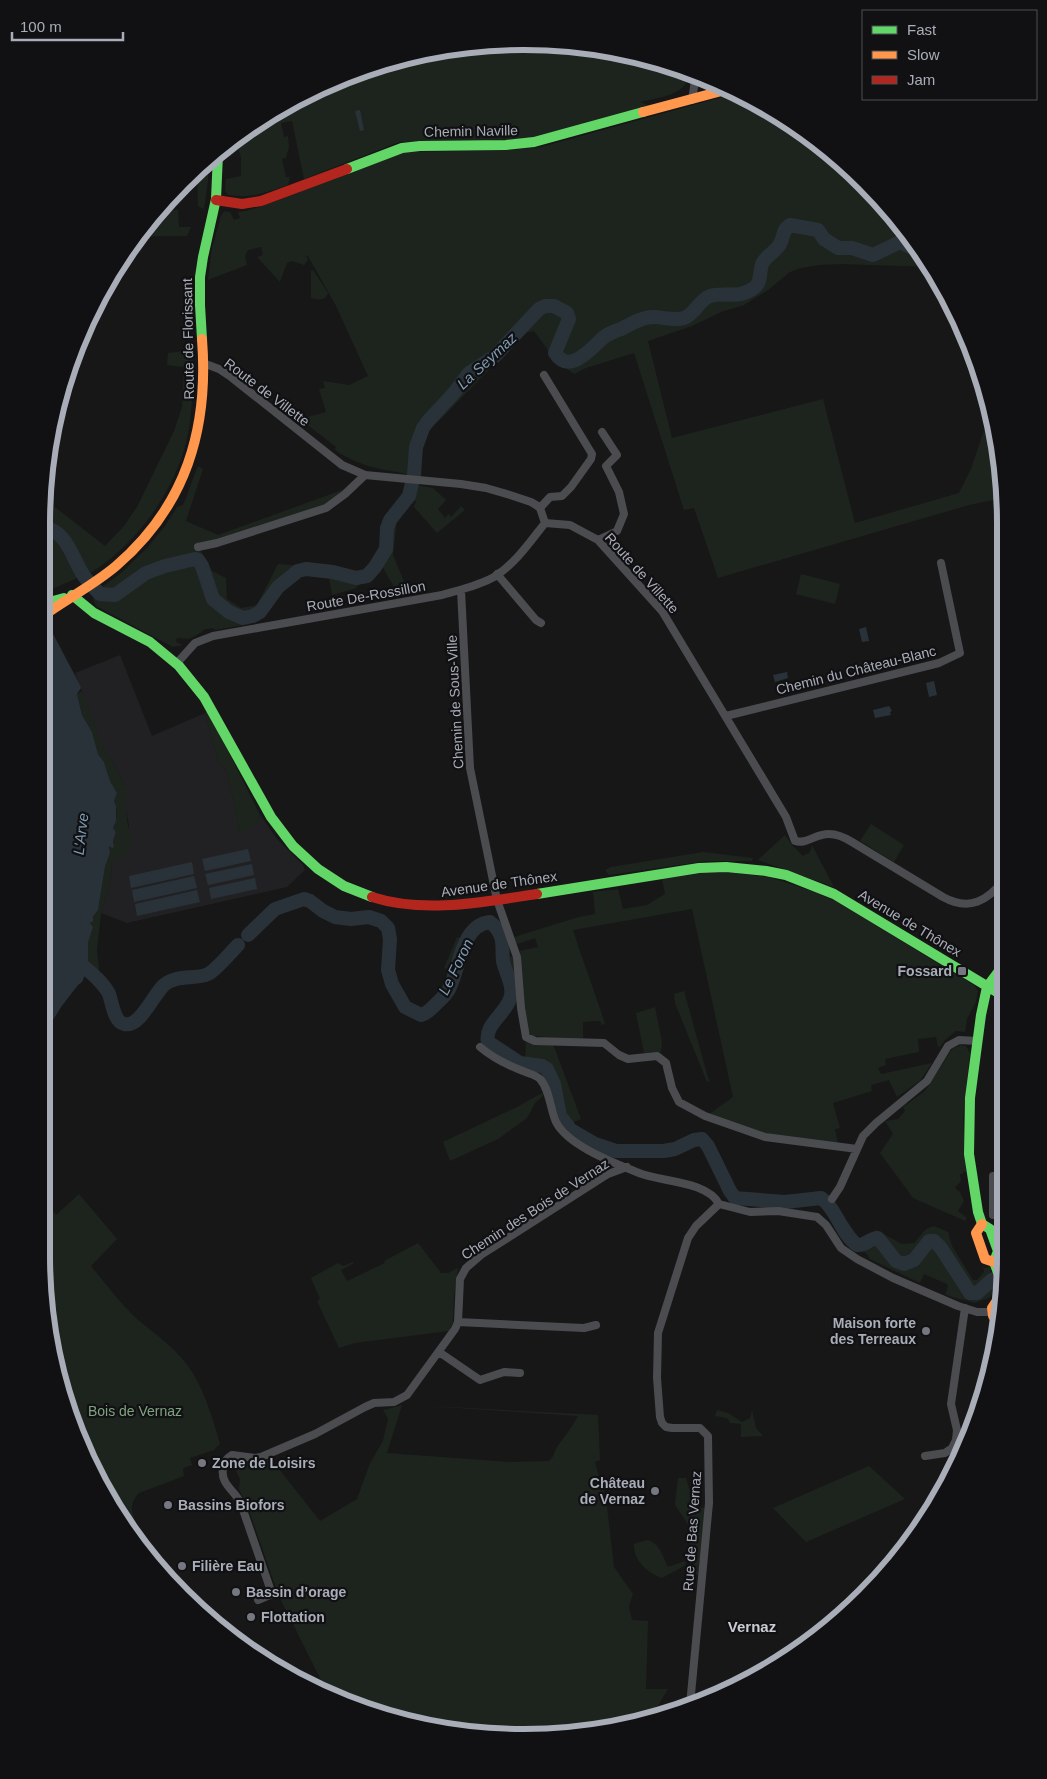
<svg xmlns="http://www.w3.org/2000/svg" width="1047" height="1779" viewBox="0 0 1047 1779" font-family="Helvetica,sans-serif">
  <style>
    .built { fill: #212123 }
    .green { fill: #1d241e }
    .water { fill: #2a3239 }
    .lines { fill: none; stroke-linecap: round; stroke-linejoin: round }
    .river { stroke: #2a3239; stroke-width: 14 }
    .street { stroke: #4b4c50; stroke-width: 8 }
    .fast { stroke: #63d668; stroke-width: 10 }
    .slow { stroke: #ff974d; stroke-width: 10 }
    .jam { stroke: #b3261e; stroke-width: 10 }
    .poi-dot { fill: #757880; stroke: #111113; stroke-width: 2 }
    .labels { text-anchor: middle; stroke-width: 4.5; stroke-linejoin: round; paint-order: stroke }
    .street-label { font-size: 14px; fill: #a8adb8; stroke: #111113 }
    .poi-label { font-size: 14px; font-weight: bold; fill: #a8adb8; stroke: #111113; text-anchor: start }
    .park-label { font-size: 14px; fill: #7fa381; stroke: #111113 }
    .water-label { font-size: 15px; font-style: italic; fill: #7f9bb3; stroke: #111113 }
    .neighbourhood-label { font-size: 15px; font-weight: bold; fill: #c9ccd4; stroke: #111113 }
    .rim { fill: none; stroke: #a8adb8; stroke-width: 6 }
  </style>
  <rect width="100%" height="100%" fill="#171717"/>
  <path class="built" d="M120,655L152,736L205,713L218,761L227,772L240,831L260,821L259,813L277,839L303,865L305,870L287,887L127,923L101,913L110,883L112,864L129,826L126,810V788L110,756L107,757L75,673Z
    M42,763L46,816L42,850Z"/>
  <path class="green" d="M523,41L617,50L690,73C686,96 660,97 640,102L651,106L531,139L399,142L304,179L292,121L281,123L284,137L288,136L289,147L286,158L282,159L286,177H290L288,185C266,193 252,198 228,195L225,191L226,179L241,176V157L235,139L255,123L339,78L429,51Z
    M701,76L722,85L706,89L700,82Z
    M737,93L791,122L865,183L930,267L842,264L819,265L801,268L790,272L768,290L744,305L721,312L692,326L648,341L672,438L823,399L855,523L959,493L971,469L989,415L1000,470L1005,529V566L1002,563L998,499L969,505L718,578L694,508L684,510L634,353L586,368L574,374L556,361L534,331L525,333L422,438H418L412,461L413,475C381,469 362,468 335,450L336,447L300,419L326,412L319,389L325,388L323,381L349,385L368,376L336,306L308,256L306,255L308,260L304,265L292,261L287,263L280,282L257,257L263,255L261,247L248,250L245,256L247,265L208,280L212,248L221,216L224,211L230,212L234,220L240,218L238,212L246,211L265,205L405,152L511,150L541,147Z
    M208,162V181L204,209L198,206L197,175L193,174Z
    M172,195V210H178L179,227H191L187,236H139Z
    M313,270L328,293C325,301 318,300 311,298V271Z
    M193,350C192,373 193,398 190,422C183,482 136,549 83,577L82,576L45,592L46,595L42,597V497L105,546L124,526L137,507L174,431L182,407L184,367L167,365L168,353Z
    M198,466L203,469L186,521L218,535L345,489L324,505L220,540L197,544L212,571L226,578L227,599L241,608L257,605L278,564L320,567L349,581L376,560L389,517L397,519L393,555L408,591L398,594L382,566L354,589L332,595L329,578C294,565 278,593 262,618L249,621L250,624L215,630L212,628L203,630L202,632L189,639L177,638L176,642L183,645L173,647L96,606L93,599L95,592L121,573L147,548L165,526L177,507L183,505C189,492 192,479 198,466Z
    M415,485L433,488L446,500L438,509L445,518L449,514L451,517L461,506L465,510L437,533L414,507L416,501L410,499Z
    M801,574L840,584L835,604L796,594Z
    M82,691L107,756L110,755L126,788V810L131,849L112,864L110,883L101,913L97,950L99,969L98,975L88,969L87,966L88,943L93,927L90,923L98,910L105,867L110,853L109,845L114,847L113,841L116,832L113,828C117,820 118,810 114,801L117,793L110,781L104,762L98,754L92,732L82,715L77,694Z
    M208,711L259,813L260,821L255,826L240,832L227,772L218,761L205,713Z
    M42,744L51,787L53,819L48,844L47,870L42,895V850L46,816Z
    M871,824L904,845L894,862L860,841Z
    M785,835L792,845L803,856L810,852L812,845L834,887L758,860Z
    M703,852L753,858L752,861H707L609,875L605,870L611,867Z
    M703,873H735L769,877L818,893L837,902L974,985L978,991L976,1002L967,1019L965,1032L956,1031L945,1040L941,1046L938,1047L936,1037L918,1039L919,1052L885,1059L886,1065L878,1068L881,1074L932,1063L920,1081L897,1097L889,1080L871,1085L872,1091L833,1103L840,1128L835,1129L838,1144L765,1133L708,1115L733,1097L692,909L573,930C583,962 595,992 605,1024L602,1025L600,1021L583,1022V1039L532,1036C522,1027 521,967 520,951L538,947L535,938L517,944L514,937L579,917L595,914L593,892L618,889L623,909L647,905L665,894L662,879Z
    M457,937L467,939L455,973L444,968Z
    M514,956L518,994L514,995L506,957Z
    M684,991L709,1081L707,1082L675,1003L674,994Z
    M655,1007L662,1042L661,1052L644,1053L636,1013Z
    M526,1040L553,1044L581,1119L569,1124C567,1120 562,1115 560,1111C557,1102 559,1092 558,1083C555,1067 540,1059 525,1061Z
    M961,1045L966,1046L970,1053L963,1118L966,1173L963,1171V1174H960L961,1181L955,1188L960,1192L964,1201L958,1211L967,1218L965,1221L913,1198L880,1153L893,1134L885,1121L898,1119L905,1111L903,1107L925,1091L952,1049Z
    M542,1093L543,1096L535,1103L527,1118L498,1139L450,1161L443,1142L517,1107Z
    M79,1194L117,1239L91,1266C106,1284 120,1303 137,1319C156,1335 172,1345 188,1366C204,1388 212,1417 220,1444L214,1450L190,1458L192,1465L183,1468L184,1476L139,1493C135,1497 132,1502 132,1508C132,1520 146,1547 151,1559L141,1549L67,1410L41,1256V1205L51,1208L56,1215Z
    M831,1204L836,1206L860,1239L876,1230L902,1244L914,1243L926,1229L934,1226L948,1232L952,1246L973,1280H977L984,1272L983,1266L985,1268L990,1267L991,1271L978,1288H969C956,1271 950,1250 932,1237C924,1238 915,1254 906,1260C891,1255 891,1237 877,1232L861,1241L855,1240Z
    M999,1225H1005L1004,1269L1000,1256L1004,1252L995,1227Z
    M876,1242C885,1252 891,1267 905,1269C919,1265 923,1246 935,1245L940,1250L968,1296C977,1300 985,1291 992,1285L994,1291L989,1298L974,1303C964,1299 956,1299 945,1294L948,1287L947,1284L924,1274L920,1283L870,1259L866,1253L857,1249Z
    M418,1243L441,1273H448L458,1268L454,1297L453,1322L449,1331L355,1343L339,1348L317,1301L320,1299L311,1278L338,1263L343,1266L353,1262L354,1263L341,1270L347,1281L385,1263L384,1261Z
    M402,1405L387,1453L510,1462L549,1461C554,1457 554,1452 557,1447C564,1437 572,1427 578,1416L413,1405L598,1415L600,1460L595,1462L600,1481L606,1498L614,1567L633,1594L629,1606L632,1620L648,1621L646,1689H668L653,1714L555,1737L398,1721L325,1688L278,1594L250,1513L239,1489L240,1479L233,1465L236,1462L238,1461L257,1462L271,1459L320,1521L357,1499L370,1463L383,1441L388,1419L383,1410Z
    M717,1410L728,1413L742,1422L750,1418L752,1410L756,1428L763,1436L741,1437V1424L730,1423L727,1418L715,1416Z
    M869,1466L905,1499L806,1542L773,1508Z
    M678,1478H686L690,1491V1507L705,1508L698,1575L692,1572L698,1550H690L689,1526L675,1505Z
    M647,1540C659,1542 663,1557 668,1567L685,1561L686,1565L662,1578C648,1573 633,1561 634,1544Z"/>
  <path class="water" d="M360,110L364,130L360,131L355,111Z
    M42,613L80,685L81,688L77,694L82,715L92,732L98,754L104,762L110,781L117,793L114,801L116,806V821L113,828L116,832L113,841L114,847L112,848L109,846L110,853L105,867L98,910L93,917V921L90,923L93,927L88,943V969L82,982L78,985L61,1007L42,1038V895L47,870L48,844L53,819L51,787L42,744Z
    M866,627L869,641L862,642L859,629Z
    M787,672L788,678L775,682L773,675Z
    M934,681L937,695L929,697L926,683Z
    M889,706L892,711L890,712L891,715L875,718L873,710Z
    M248,849L251,861L205,871L202,859Z
    M192,862L194,874L131,888L129,876Z
    M252,864L254,875L208,885L205,874Z
    M194,876L197,888L134,902L132,890Z
    M255,878L257,889L211,899L209,888Z
    M197,890L200,902L137,916L135,904Z"/>
  <g class="lines">
    <path class="river" d="M42,527C67,531 71,555 82,573C86,580 94,588 100,594L115,595L146,573L165,566L195,559L198,560L202,566L213,599L229,612L243,618L253,616L260,612L278,587L298,571L306,569L333,572L356,578L367,576L375,567L386,549L387,528L390,520L409,496L414,475L416,447L423,428L428,421L454,393L469,373L495,356L539,309L545,306H554L567,313L569,319L555,353C570,376 592,347 604,337C609,333 615,331 621,329C631,324 642,317 653,317C664,317 673,321 684,318C695,314 699,300 710,296C726,291 737,300 754,288C762,282 759,273 762,264C766,255 776,252 780,244C784,237 782,230 790,225L818,230L824,239L838,248H852L873,255L900,242L917,250
      M248,935L275,909L304,899L310,901L323,911L335,917L351,919L369,917L381,921L388,928L390,939L388,970L392,984L405,1007L421,1015C428,1013 431,1009 436,1004C441,999 446,995 449,989C460,968 461,925 490,922C496,926 501,934 502,941C503,948 502,954 503,961C505,972 515,987 510,999C505,1014 484,1025 488,1042L520,1063L542,1066L547,1069L554,1084L560,1116L571,1130L595,1144L616,1151H664L675,1149L694,1140L702,1139L708,1146L730,1191L735,1198L785,1202L821,1198C837,1209 841,1234 857,1245C865,1246 870,1238 878,1238L896,1261L904,1264L914,1260L929,1241H934L941,1248L970,1293H977L993,1279
      M74,958C86,969 102,980 109,994C112,1002 114,1022 124,1024C140,1028 153,995 164,985C177,974 195,980 208,974C216,970 231,952 238,945
      M1003,1265L1005,1263"/>
    <path class="street" d="M692,100L696,74
      M203,363L219,369L231,377L342,465L365,475L461,484L486,488L510,495L531,502L536,505L540,508L545,523
      M540,508L550,497L562,496L571,487L591,459L592,454L544,375
      M545,523L570,525L598,540L662,611L786,817L795,841C805,844 812,837 822,835C832,832 844,837 852,842L943,897C970,912 988,900 1005,879
      M598,540L617,531L624,514L619,492L606,466L617,455L602,432
      M198,547L217,543L326,508L345,494L365,475
      M497,574L536,620L541,623
      M461,590L470,768L497,900L517,957L521,1008L526,1037L535,1041L604,1043L619,1055L628,1059L657,1056L666,1063L672,1088L679,1102L705,1116L765,1137L857,1149
      M177,663L195,643L213,636L442,595C459,590 478,586 494,577C515,564 530,542 545,523
      M726,716L939,663L960,653L941,563
      M480,1047C493,1058 507,1065 523,1071C529,1074 535,1074 540,1079C550,1090 550,1109 556,1122C568,1146 615,1163 639,1173C661,1182 707,1181 719,1204
      M832,1199L840,1187L863,1136L876,1123L927,1081L948,1046L959,1040L977,1041
      M719,1204L750,1212L778,1211L817,1217L826,1225L841,1248L857,1259L893,1278L958,1306L977,1312H992
      M993,1215V1176H1005
      M458,1322L584,1328L596,1325
      M439,1352L480,1380L504,1372L520,1373
      M925,1456L945,1453L952,1448L956,1440L957,1430L951,1404L965,1308
      M258,1600L272,1594L241,1504C236,1491 220,1485 223,1468C224,1462 227,1458 232,1455L255,1458L261,1457L315,1434L365,1407L374,1403L394,1402L407,1395L455,1329L458,1322L460,1279L466,1268L481,1255L608,1174L627,1167
      M690,1705L709,1503L708,1436L700,1428H672L666,1427L662,1423L660,1417L657,1378L658,1333L688,1238L696,1226L719,1204"/>
    <path class="fast" d="M347,169L402,148L420,146L506,145L534,142L643,112
      M202,339L200,305V277L203,257L216,199L218,154
      M72,595L94,613L150,642L179,666L204,697L271,817L293,846L318,869L344,886L372,897
      M42,604L64,598
      M537,894L699,868L726,867L766,871L786,875L834,894L1005,997
      M1002,1300V1283L994,1262L998,1251L990,1229L982,1224L978,1212L969,1154L970,1098L981,1015L987,987L1005,963"/>
    <path class="slow" d="M643,112L729,89
      M42,614L50,611C72,596 96,583 116,566C186,506 209,429 202,339
      M982,1224L976,1233L985,1259L994,1262
      M998,1320L993,1316L992,1308L996,1302L1002,1300"/>
    <path class="jam" d="M216,200L242,204L261,201L347,169
      M372,897C425,914 483,902 537,894"/>
  </g>
  <g class="poi-dot">
    <rect x="957" y="966" width="10" height="10" rx="2.5"/>
    <circle cx="926" cy="1331" r="5"/>
    <circle cx="202" cy="1463" r="5"/>
    <circle cx="655" cy="1491" r="5"/>
    <circle cx="168" cy="1505" r="5"/>
    <circle cx="182" cy="1566" r="5"/>
    <circle cx="236" cy="1592" r="5"/>
    <circle cx="251" cy="1617" r="5"/>
  </g>
  <g class="labels">
    <g class="street-label">
      <text transform="translate(471 131) rotate(-1)" y="5">Chemin Naville</text>
      <text transform="translate(188 339) rotate(-91)" y="5">Route de Florissant</text>
      <text transform="translate(267 392) rotate(37)" y="5">Route de Villette</text>
      <text transform="translate(642 573) rotate(48)" y="5">Route de Villette</text>
      <text transform="translate(366 596) rotate(-10)" y="5">Route De-Rossillon</text>
      <text transform="translate(856 670) rotate(-14)" y="5">Chemin du Château-Blanc</text>
      <text transform="translate(455 702) rotate(-93)" y="5">Chemin de Sous-Ville</text>
      <text transform="translate(499 884) rotate(-8)" y="5">Avenue de Thônex</text>
      <text transform="translate(910 923) rotate(31)" y="5">Avenue de Thônex</text>
      <text transform="translate(535 1209) rotate(-33)" y="5">Chemin des Bois de Vernaz</text>
      <text transform="translate(692 1531) rotate(-86)" y="5">Rue de Bas Vernaz</text>
    </g>
    <g class="poi-label">
      <text x="952" y="976" text-anchor="end">Fossard</text>
      <text x="916" y="1328" text-anchor="end">Maison forte<tspan x="916" dy="16">des Terreaux</tspan></text>
      <text x="212" y="1468">Zone de Loisirs</text>
      <text x="645" y="1488" text-anchor="end">Château<tspan x="645" dy="16">de Vernaz</tspan></text>
      <text x="178" y="1510">Bassins Biofors</text>
      <text x="192" y="1571">Filière Eau</text>
      <text x="246" y="1597">Bassin d’orage</text>
      <text x="261" y="1622">Flottation</text>
    </g>
    <g class="park-label">
      <text x="135" y="1416">Bois de Vernaz</text>
    </g>
    <g class="water-label">
      <text transform="translate(487 361) rotate(-43)" y="5">La Seymaz</text>
      <text transform="translate(81 834) rotate(-83)" y="5">L'Arve</text>
      <text transform="translate(456 967) rotate(-64)" y="5">Le Foron</text>
    </g>
    <g class="neighbourhood-label">
      <text x="752" y="1632">Vernaz</text>
    </g>
  </g>
  <path d="M0 0H1047V1779H0ZM523 50H524A473 473 0 0 1 997 523V1256A473 473 0 0 1 524 1729H523A473 473 0 0 1 50 1256V523A473 473 0 0 1 523 50Z" fill="#111113" fill-rule="evenodd"/>
  <path class="rim" d="M523 50H524A473 473 0 0 1 997 523V1256A473 473 0 0 1 524 1729H523A473 473 0 0 1 50 1256V523A473 473 0 0 1 523 50Z"/>
  <rect x="862" y="10" width="175" height="90" fill="#111113" stroke="#4d4f55"/>
  <rect x="872" y="26" width="25" height="8" fill="#63d668" stroke="#4d4f55"/>
  <text x="907" y="35" font-size="15" fill="#a8adb8">Fast</text>
  <rect x="872" y="51" width="25" height="8" fill="#ff974d" stroke="#4d4f55"/>
  <text x="907" y="60" font-size="15" fill="#a8adb8">Slow</text>
  <rect x="872" y="76" width="25" height="8" fill="#b3261e" stroke="#4d4f55"/>
  <text x="907" y="85" font-size="15" fill="#a8adb8">Jam</text>
  <path d="M12 32v8h111v-8" fill="none" stroke="#a8adb8" stroke-width="2.5"/>
  <text x="20" y="32" font-size="15" fill="#a8adb8" stroke="#111113" stroke-width="4" paint-order="stroke">100 m</text>
</svg>
